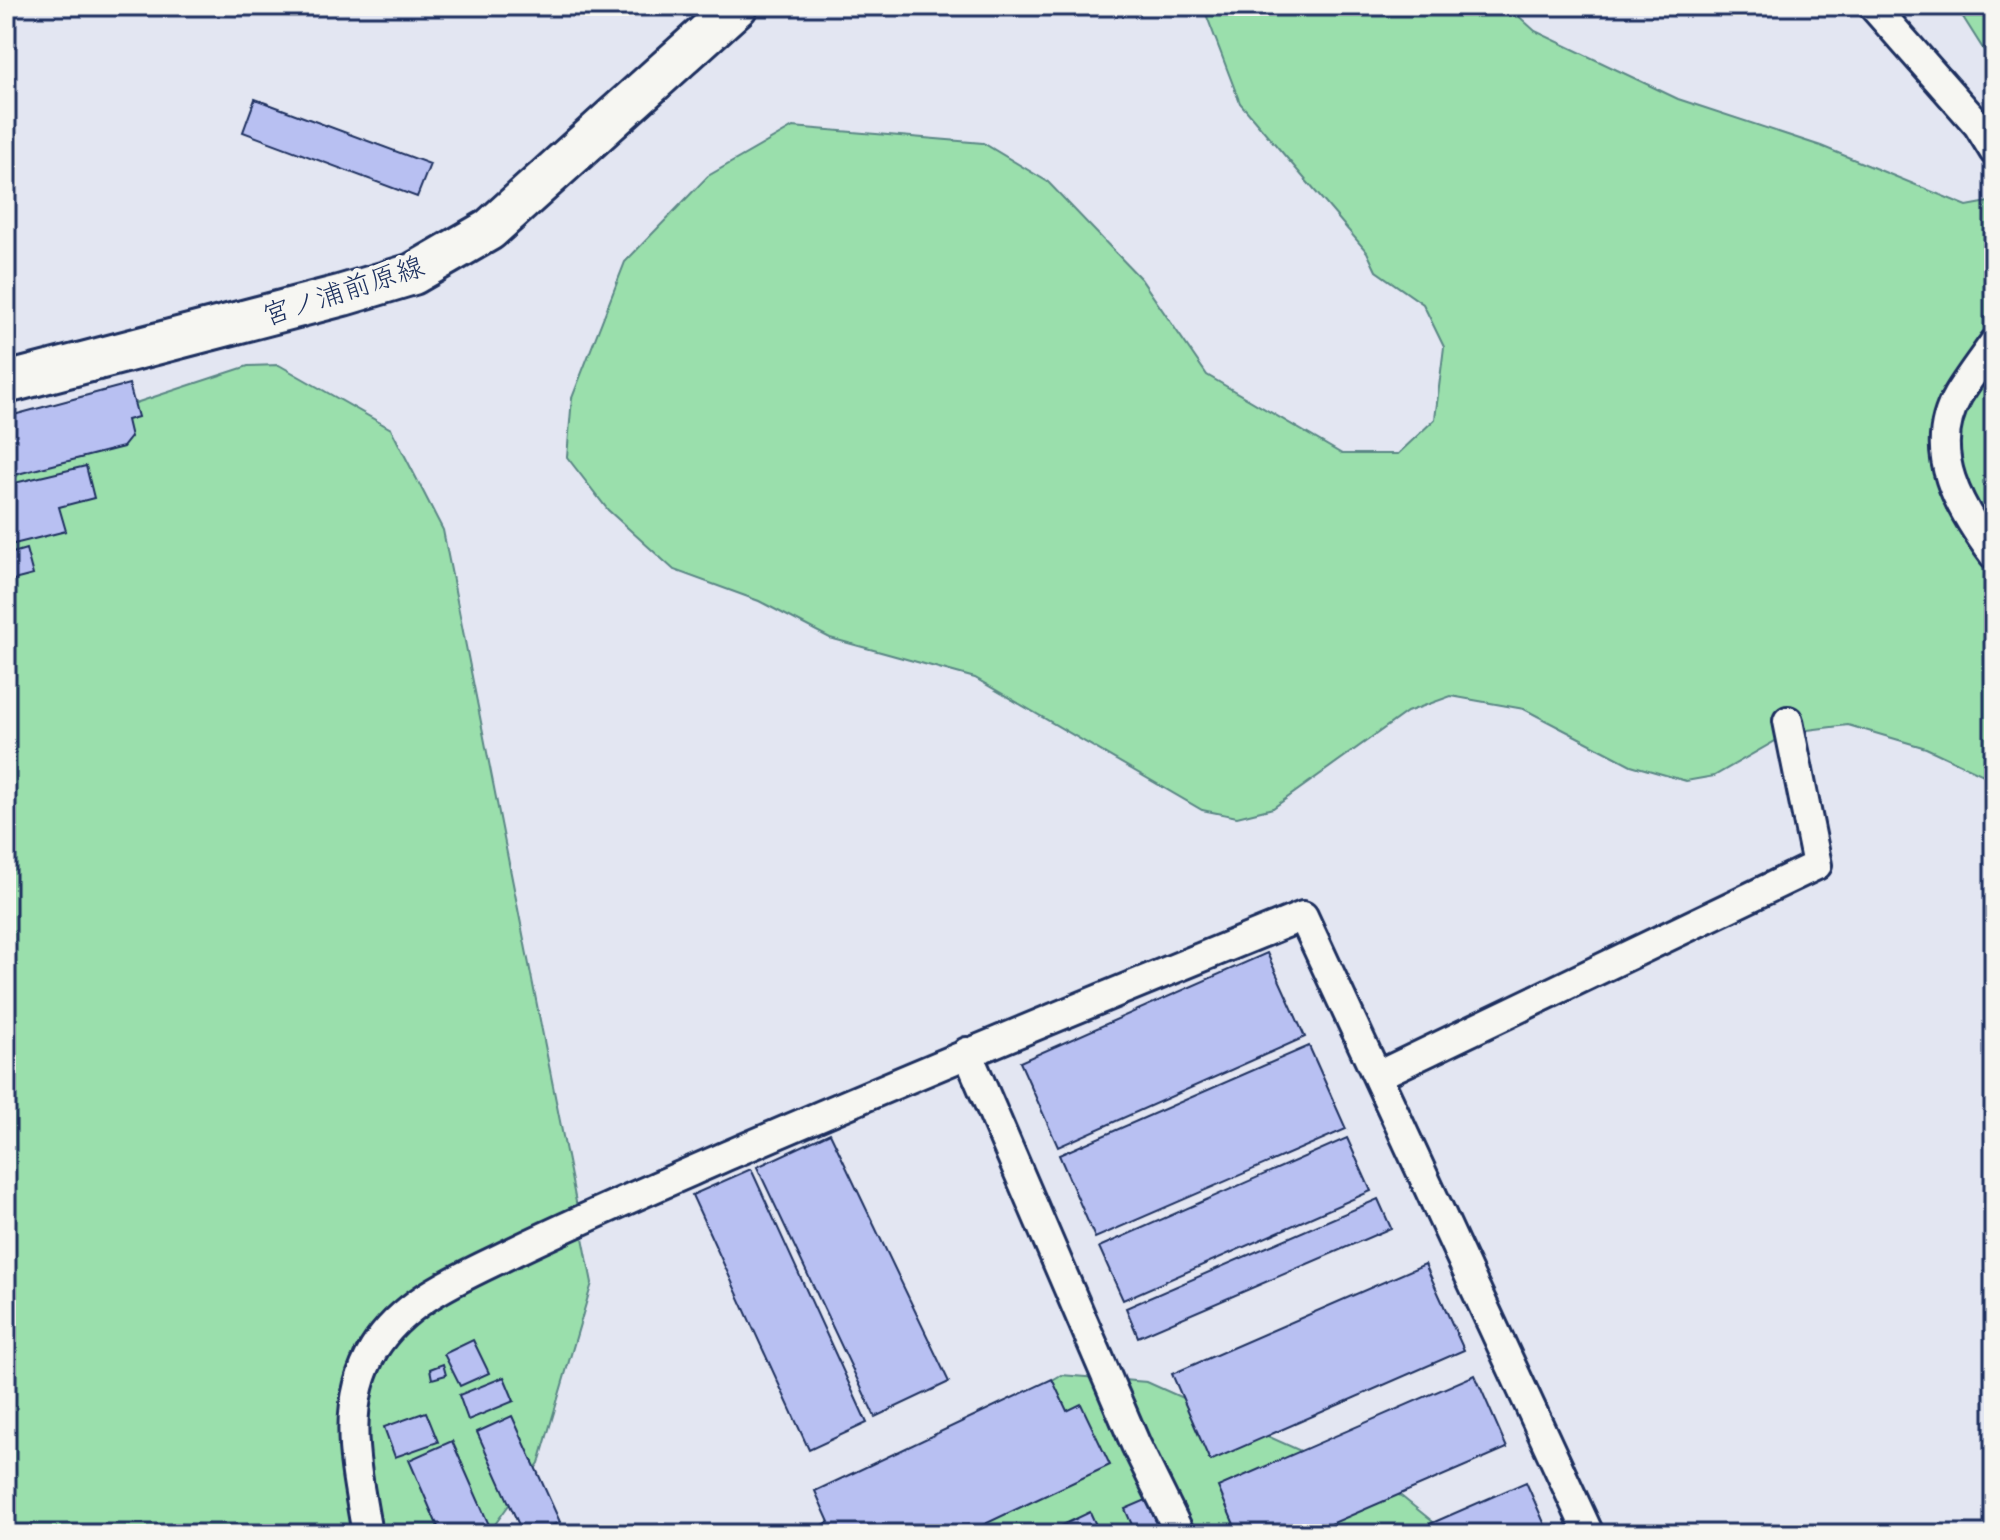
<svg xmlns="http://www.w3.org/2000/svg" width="2000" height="1540" viewBox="0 0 2000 1540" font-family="Dekko,'Klee One',sans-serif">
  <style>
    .green { fill: #9adfac; stroke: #5a8785; stroke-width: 2 }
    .building { fill: #b8c0f2; stroke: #1b2f5e; stroke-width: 2 }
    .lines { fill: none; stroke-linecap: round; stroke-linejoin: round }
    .minor-casing { stroke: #1b2f5e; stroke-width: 34 }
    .secondary-casing { stroke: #1b2f5e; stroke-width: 46 }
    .minor { stroke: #f6f6f2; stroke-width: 28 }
    .secondary { stroke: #f6f6f2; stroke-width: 40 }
    .labels { text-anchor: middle; stroke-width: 8; stroke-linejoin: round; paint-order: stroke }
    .street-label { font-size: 28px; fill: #1b2f5e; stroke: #f6f6f2 }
  </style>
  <rect width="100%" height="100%" fill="#e3e6f2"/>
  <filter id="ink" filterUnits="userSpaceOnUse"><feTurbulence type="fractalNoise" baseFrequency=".0125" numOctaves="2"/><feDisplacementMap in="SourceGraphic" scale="16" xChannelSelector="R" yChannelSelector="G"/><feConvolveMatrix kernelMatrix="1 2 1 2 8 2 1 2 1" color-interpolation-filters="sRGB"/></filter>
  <g filter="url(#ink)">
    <path class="green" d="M1203,6H1511L1514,12L1535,31L1678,99L1821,146L1967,206L1994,201V780L1926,748L1848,725L1791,732L1714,776L1686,781L1631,765L1524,709L1451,696L1407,712L1273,808L1237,817L1202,810L975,678L830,638L759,601L674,570L608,510L567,457L572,398L625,262L708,176L793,127L983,143L1048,182L1141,279L1207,375L1342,454H1398L1435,419L1444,347L1423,304L1376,271L1367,252L1240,103Z
      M1956,6H1994V66Z
      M279,365L391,429L443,530L592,1283L539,1463L488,1534H6V484L102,414L248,366Z
      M1061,1375L1147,1382L1401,1496L1448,1534H830L919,1457Z"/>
    <path class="building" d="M255,99L430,164L417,197L243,132Z
      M129,384L138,417L127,420L131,437L123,447L6,477V417Z
      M86,466L94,498L59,507L66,531L6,546V485Z
      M26,549L33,575L6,582V555Z
      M1267,953L1305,1037L1058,1147L1020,1062Z
      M1309,1046L1346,1129L1095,1238L1059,1155Z
      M830,1133L949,1382L875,1417L757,1167Z
      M1347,1138L1371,1191L1123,1300L1099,1247Z
      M751,1169L867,1423L809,1450L692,1195Z
      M1378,1199L1391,1228L1138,1337L1126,1308Z
      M1425,1264L1464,1350L1210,1461L1172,1374Z
      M473,1340L489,1373L460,1386L444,1354Z
      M443,1364L446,1375L432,1379L430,1369Z
      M1475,1375L1507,1448L1308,1534H1238L1218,1487Z
      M504,1377L514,1401L468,1420L459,1395Z
      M1052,1379L1067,1411L1081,1404L1110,1465L964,1534H804L829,1522L815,1491Z
      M426,1412L438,1442L395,1457L384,1427Z
      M512,1416L560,1522L533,1534H523L477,1432Z
      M452,1441L493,1534H441L409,1460Z
      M1526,1482L1549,1534H1407Z
      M1146,1500L1162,1534H1136L1125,1509Z
      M1090,1512L1100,1534H1044Z"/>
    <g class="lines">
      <defs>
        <path id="minor" d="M1873,6L1978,125L1994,151
          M1994,343C1982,360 1969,377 1958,395C1925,452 1960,509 1994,555
          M967,1052L1136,1445L1180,1534
          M1377,1076L1817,865L1788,721
          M367,1534C357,1472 339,1406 374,1349C405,1299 463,1277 513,1252C585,1217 658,1186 731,1154C921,1072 1111,994 1303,916L1589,1534"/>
        <path id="secondary" d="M6,383L343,295L413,274L489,230L737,6"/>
      </defs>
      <use href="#minor" class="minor-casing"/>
      <use href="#secondary" class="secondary-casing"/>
      <use href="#minor" class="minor"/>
      <use href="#secondary" class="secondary"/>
    </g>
  </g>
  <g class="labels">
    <g class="street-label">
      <text transform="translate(343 290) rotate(-18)" y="10">宮ノ浦前原線</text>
    </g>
  </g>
  <rect width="2000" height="1540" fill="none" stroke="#f6f6f2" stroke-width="32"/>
  <rect x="16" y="16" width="1968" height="1508" fill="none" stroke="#1b2f5e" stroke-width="3" filter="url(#ink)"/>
</svg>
